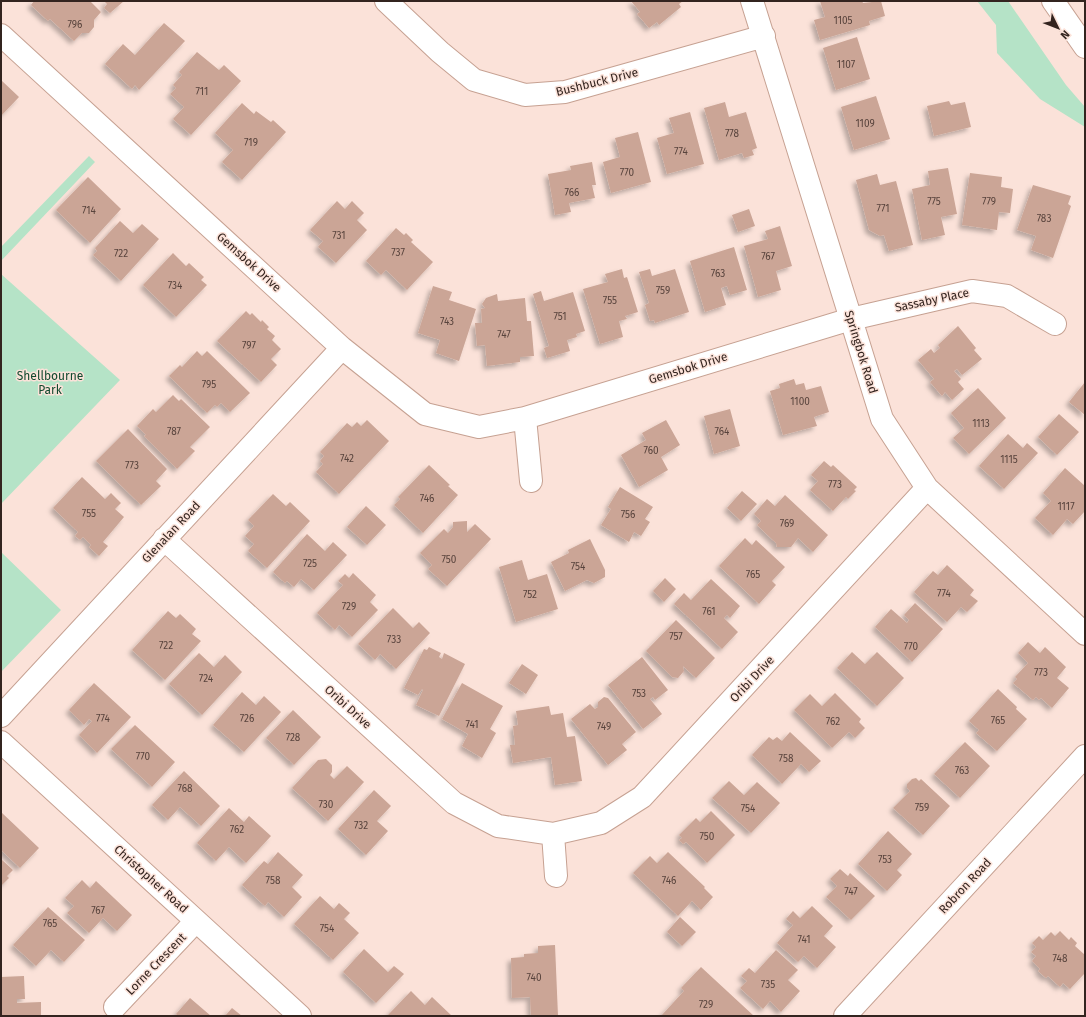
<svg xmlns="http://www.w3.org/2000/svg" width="1086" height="1017" viewBox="0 0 1086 1017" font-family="'Fira Sans',sans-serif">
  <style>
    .green { fill: #b5e3c7 }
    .building { fill: #cba596; filter: url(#shadow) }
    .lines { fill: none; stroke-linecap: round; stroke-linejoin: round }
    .minor-casing { stroke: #c6a192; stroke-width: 24 }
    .tertiary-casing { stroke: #c6a192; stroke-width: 24 }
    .secondary-casing { stroke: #c6a192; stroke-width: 24 }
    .minor { stroke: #fff; stroke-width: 22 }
    .tertiary { stroke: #fff; stroke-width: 22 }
    .secondary { stroke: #fff; stroke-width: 22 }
    .labels { text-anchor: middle; stroke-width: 3; stroke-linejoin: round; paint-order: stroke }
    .number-label { font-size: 10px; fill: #59443d }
    .street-label { font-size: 12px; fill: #33241f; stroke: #fbe2d9 }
    .park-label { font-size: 12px; fill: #114a2f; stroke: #fbe2d9 }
  </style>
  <defs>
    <filter id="shadow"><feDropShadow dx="-3.5" dy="3.5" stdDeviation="2" flood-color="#0004"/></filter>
  </defs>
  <rect width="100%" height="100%" fill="#fbe2d9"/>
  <path class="green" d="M977,1H1008L1066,85L1085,107V127L1040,99L997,53L996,25Z
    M89,156L95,162L1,261V247Z
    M1,274L120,380L1,504Z
    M1,552L61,610L1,672Z"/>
  <path class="building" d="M34,1H90L101,12L94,20V27L89,33H82L74,41L50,19L48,21L31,5Z
    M104,1H124L110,13L104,8L107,4Z
    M631,1H683L679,4L681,7L659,25L657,22L649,28L637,14L640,12Z
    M820,1H862L863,3L881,1L885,16L869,21L870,25L820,40L814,20L825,17Z
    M164,23L185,41L139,90L135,85L132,89L105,64L123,44L135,55Z
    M857,37L870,79L836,90L823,48Z
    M197,52L219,70L224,65L241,81L191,135L173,119L184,107L170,94L176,88L173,85L182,75L179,72Z
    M1,80L19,97L1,116Z
    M876,96L890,139L854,150L841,107Z
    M949,101L951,105L965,102L971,127L934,136L927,106Z
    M725,102L729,117L746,112L757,148L752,150L754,155L744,158L742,153L719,160L704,108Z
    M242,103L254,114L256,111L271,122L273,120L286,132L242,180L222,162L233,150L215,133Z
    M690,112L704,164L667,174L657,138L674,133L669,118Z
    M638,132L651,182L611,193L603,162L620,157L615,138Z
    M592,162L596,185H592L595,198L569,203L571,212L555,215L548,174L571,170L570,166Z
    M948,168L957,214L941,217L945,235L922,240L912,189L930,185L928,171Z
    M970,173L1002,177L1001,187L1013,189L1010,213L999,212L997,230L962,225Z
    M877,174L880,185L896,181L913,245L889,251L884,235L880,236L869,230L856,180Z
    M88,177L121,209L90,243L56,210Z
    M1033,185L1071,196L1068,204L1071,206L1053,258L1031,250L1036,236L1017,230Z
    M337,201L345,209L352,201L364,213L357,220L367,230L336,263L318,247L323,241L310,230Z
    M749,209L755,226L738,232L732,215Z
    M120,221L133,233L142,224L159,239L121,281L93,255L97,251L95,248Z
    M780,226L792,266L776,271L781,290L758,297L744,246L768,239L765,231Z
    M396,228L404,235L406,233L413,240L411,242L433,262L407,290L386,270L381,275L366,261Z
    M734,247L747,290L730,295L727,286L721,288L726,305L705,312L690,261Z
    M173,253L186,266L189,263L204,277L201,280L207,285L176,317L143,285Z
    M622,269L624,278L627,277L638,312L625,316L627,319L619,321L623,337L600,344L583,289L608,282L605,274Z
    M650,269L652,276L675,269L689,312L655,323L654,320L650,321L645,305L649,303L639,272Z
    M433,286L452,292L449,300L476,309L459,361L436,353L440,340L418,333Z
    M541,291L544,301L573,292L585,331L576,334L577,337L567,340L570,351L547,358L544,348L549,346L533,294Z
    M497,294L498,301L525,298L527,321H531L534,356L520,357V362L487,366L485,345L477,346L475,323H482L481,309L485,308L482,304L486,298Z
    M246,311L250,315L252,313L261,322L262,320L269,327L267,329L275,336L272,340L281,349L271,359L277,365L261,382L217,341Z
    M958,326L976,348L974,350L982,359L962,375L957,369L954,371L961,379L958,382L964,389L952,400L945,392L942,396L930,382L934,379L918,360L931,349L934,353L940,348L938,345Z
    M197,351L202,356L207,351L250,393L230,412L221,403L217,407L215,405L207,413L169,376L180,365L182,367Z
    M794,379L796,385L804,383L806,390L821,386L829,412L814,417L817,426L783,435L770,391L780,388L779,384Z
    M1085,382V415L1069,402Z
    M978,388L1006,418L969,454L953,438L964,428L951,413Z
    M173,395L179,401L181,399L210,427L190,447L195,451L177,469L144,436L146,435L137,426L153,409L156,412Z
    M730,409L740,446L714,454L704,416Z
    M1059,414L1079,432L1057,455L1038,437Z
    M367,420L389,441L339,494L316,472L323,464L320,461L324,456L320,452L347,423L352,427L357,422L361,426Z
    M666,420L680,445L661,457L668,470L639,487L621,455L646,440L642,433Z
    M128,429L167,469L156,481L161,486L141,505L96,461Z
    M1008,434L1023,448L1027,443L1038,453L1004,489L979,466Z
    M824,461L831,467L833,465L857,487L854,490L856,491L848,499L846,497L833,511L810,490L818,481L811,475Z
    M429,465L450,485L448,486L458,495L423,533L394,505L400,499L398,497Z
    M1065,468L1085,486V511L1073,524L1067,519L1053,535L1035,518L1051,501L1043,493Z
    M82,477L105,499L111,493L121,503L115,509L124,517L103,542L108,546L99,556L89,547L91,545L83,537L80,540L75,536L78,532L53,508Z
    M620,487L653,507L645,519L650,522L641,536L634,532L629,542L601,525L611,509L608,507Z
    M742,491L757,504L741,521L727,508Z
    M273,494L286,506L290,502L310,521L267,568L248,551L254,544L245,536L254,526L248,520Z
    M785,495L828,535L813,552L798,538L791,547H777L776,543L757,525L761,521L754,514L767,499L775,506Z
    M366,506L386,525L367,545L347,527Z
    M467,521V532L475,524L491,539L447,586L428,569L432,565L420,553L444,529L448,533L453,527V522Z
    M307,534L325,551L333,542L347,555L314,590L301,579L294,587L287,581L285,583L273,572Z
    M745,538L752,545L756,540L785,567L772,581L776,585L759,604L719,566Z
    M590,539L605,570V577L594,583L587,580L565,591L551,562L569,553L568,550Z
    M522,560L528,580L547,574L558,609L516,622L499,567Z
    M947,565L974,590L970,595L978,601L967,612L961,607L947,622L914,592L933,571L938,575Z
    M353,573L376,595L370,602L378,610L352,637L339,625L335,630L317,613L343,585L338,581L345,574L349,578Z
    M665,578L676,589L664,602L653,591Z
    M711,579L740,606L730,618L727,615L724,618L738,632L722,649L674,604L684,593L691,600Z
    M915,603L943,629L912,662L875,627L891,609L907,623L909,620L904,615Z
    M393,608L413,628L419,622L430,633L396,669L380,654L375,660L358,644Z
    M168,611L176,618L180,614L196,629L192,634L201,641L165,680L132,650Z
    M676,620L715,658L696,678L683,666L684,671L678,678L672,677L646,651Z
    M1028,642L1040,653L1045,647L1066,667L1057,678L1069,688L1052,708L1041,698L1039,700L1036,697L1033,700L1013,683L1017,679L1015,677L1028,663L1018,653Z
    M429,647L441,653L439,657L442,659L444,653L465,664L439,716L416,705L423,690L422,689L418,695L404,688L424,649L427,650Z
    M852,652L865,664L877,652L904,678L877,706L837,668Z
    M199,653L214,667L225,655L242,672L202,715L169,684Z
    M642,657L668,690L655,700L653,697L650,699L662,714L643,729L608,685Z
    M522,664L538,675L526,694L509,683Z
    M94,683L131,717L97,753L79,735L92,721L89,719L84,725L69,710Z
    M462,683L503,706L490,729L496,733L482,758L462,746L468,734L442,719Z
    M998,689L1017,707L1016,709L1027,719L997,751L976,733L979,730L969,721Z
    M242,692L256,705L264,696L281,712L244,752L213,725Z
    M835,693L861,719L859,722L865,728L855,738L849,732L832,748L794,710L810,694L822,706Z
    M604,697L608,698L636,732L622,744L627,750L608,765L571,719L590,704L595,709L598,707V702Z
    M549,706L551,715L563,713L567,737L575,736L582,781L555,785L551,757L513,763L510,745H515L513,726L518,725L516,711Z
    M293,710L321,737L294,765L266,738Z
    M135,725L175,762L152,787L111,749Z
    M790,732L821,761L809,772L801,764L782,784L752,755L769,737L773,740L777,737L782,741Z
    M965,742L990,766L960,798L934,774Z
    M326,759L332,765V772L330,775L334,779L347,766L364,782L328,821L292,788L318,760Z
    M184,771L220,806L201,826L180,807L168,820L152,805Z
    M916,778L919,781L921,779L950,806L923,835L893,808L910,791L907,788V784L912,779Z
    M729,781L744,795L757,782L780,803L751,833L712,798Z
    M374,790L391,806L377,821L388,831L366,855L338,829Z
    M229,808L244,822L249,816L271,836L246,863L229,847L216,861L197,843Z
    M711,811L735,835L707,863L686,842L683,844L679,840L682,838L679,835L696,818L700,822Z
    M1,812L39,848L20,868L1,850Z
    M888,831L912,854L897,870L902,875L887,891L858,864Z
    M278,852L303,875L292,887L302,897L284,917L268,902L265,906L242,885L264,861L268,864Z
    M668,852L705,887L704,888L713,897L701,910L692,901L678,916L633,873L650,856L657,863Z
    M1,859L13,870L7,876L9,878L1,886Z
    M840,869L848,876L850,873L875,896L851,920L826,897L837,886L830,879Z
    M82,880L90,888L96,881L132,915L117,931L103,918L89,933L67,913L74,906L65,898Z
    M320,896L334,909L339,903L350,913L344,919L359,933L333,960L294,924Z
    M812,906L833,926L824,936L836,947L817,968L804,956L798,962L777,943L793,925L786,919L793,911L800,918Z
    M48,907L85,940L64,962L51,950L36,966L13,945Z
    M680,917L696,932L682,946L667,932Z
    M1060,931L1069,940L1071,937L1077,943L1075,946L1085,955V973L1070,989L1063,983L1060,987L1048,976L1046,978L1038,971L1040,969L1032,961L1036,956L1031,952L1036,947L1032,943L1039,936L1043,940L1051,932L1055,936Z
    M555,945L558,1016H531L530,997L512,998L511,958L524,957V954L538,953V946Z
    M364,949L388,972L394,966L404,974L376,1003L343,972Z
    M776,950L798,970L788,980L800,991L781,1012L770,1001L763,1009L740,988L747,981L741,976L749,968L755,973Z
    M701,967L754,1016H661L684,991L681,988Z
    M24,976L25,999H17V1003L41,1002V1016H1V977Z
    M411,991L425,1005L432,997L452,1016H390L388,1015Z
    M190,998L211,1016H178L176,1014Z
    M232,1008L242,1016H225Z"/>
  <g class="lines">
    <defs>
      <path id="minor" d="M386,1L440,52L474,80L525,95L565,92L764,36
        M752,1L882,419L927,488L1085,634
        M1,35L342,348L425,414L479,427L525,418L851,319L972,291L1007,296L1055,324
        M525,418L531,481
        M164,539L454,803L498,826L553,834L601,823L642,797L927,488
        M1,716L342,348
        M1,742L300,1016
        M553,834L556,876
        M115,1007L196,921"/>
      <path id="tertiary" d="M845,1016L1085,756"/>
      <path id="secondary" d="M1053,1L1085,47"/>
    </defs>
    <use href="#minor" class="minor-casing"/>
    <use href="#tertiary" class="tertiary-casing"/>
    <use href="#secondary" class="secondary-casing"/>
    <use href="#minor" class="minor"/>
    <use href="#tertiary" class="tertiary"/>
    <use href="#secondary" class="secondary"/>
  </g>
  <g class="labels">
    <g class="number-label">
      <text x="843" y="24">1105</text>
      <text x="75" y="28">796</text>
      <text x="846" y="68">1107</text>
      <text x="202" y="95">711</text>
      <text x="865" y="127">1109</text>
      <text x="732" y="137">778</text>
      <text x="251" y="146">719</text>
      <text x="681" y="155">774</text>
      <text x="627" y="176">770</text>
      <text x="572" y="196">766</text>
      <text x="934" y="205">775</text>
      <text x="989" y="205">779</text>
      <text x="883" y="212">771</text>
      <text x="89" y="214">714</text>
      <text x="1044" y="222">783</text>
      <text x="339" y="239">731</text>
      <text x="398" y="256">737</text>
      <text x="121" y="257">722</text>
      <text x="768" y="260">767</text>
      <text x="718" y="277">763</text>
      <text x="175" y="289">734</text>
      <text x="663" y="294">759</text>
      <text x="610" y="304">755</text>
      <text x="560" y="320">751</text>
      <text x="447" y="325">743</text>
      <text x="504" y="338">747</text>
      <text x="249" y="349">797</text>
      <text x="209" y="388">795</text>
      <text x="800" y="405">1100</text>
      <text x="981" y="427">1113</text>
      <text x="174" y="435">787</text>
      <text x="722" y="435">764</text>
      <text x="651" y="454">760</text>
      <text x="347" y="462">742</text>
      <text x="1009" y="463">1115</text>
      <text x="132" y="469">773</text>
      <text x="835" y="488">773</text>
      <text x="427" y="502">746</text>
      <text x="1066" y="510">1117</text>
      <text x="89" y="517">755</text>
      <text x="628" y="518">756</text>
      <text x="787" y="527">769</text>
      <text x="449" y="563">750</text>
      <text x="310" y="567">725</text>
      <text x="578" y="570">754</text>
      <text x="753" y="578">765</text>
      <text x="944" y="597">774</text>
      <text x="530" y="598">752</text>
      <text x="349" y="610">729</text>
      <text x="709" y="615">761</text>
      <text x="676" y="640">757</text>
      <text x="394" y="643">733</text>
      <text x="166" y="649">722</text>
      <text x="911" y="650">770</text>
      <text x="1041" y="676">773</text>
      <text x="206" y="682">724</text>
      <text x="639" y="697">753</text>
      <text x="103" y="722">774</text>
      <text x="247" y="722">726</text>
      <text x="998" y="724">765</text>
      <text x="833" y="725">762</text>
      <text x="472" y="728">741</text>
      <text x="604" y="730">749</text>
      <text x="293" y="741">728</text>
      <text x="143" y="760">770</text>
      <text x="786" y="762">758</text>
      <text x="962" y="774">763</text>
      <text x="185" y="792">768</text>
      <text x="326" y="808">730</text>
      <text x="922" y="811">759</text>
      <text x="748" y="812">754</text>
      <text x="361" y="829">732</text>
      <text x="237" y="833">762</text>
      <text x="707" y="840">750</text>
      <text x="885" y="863">753</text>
      <text x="273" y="884">758</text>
      <text x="669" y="884">746</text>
      <text x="851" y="895">747</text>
      <text x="98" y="914">767</text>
      <text x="50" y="927">765</text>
      <text x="327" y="932">754</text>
      <text x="804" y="943">741</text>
      <text x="1060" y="962">748</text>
      <text x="534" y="981">740</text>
      <text x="768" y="988">735</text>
      <text x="706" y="1008">729</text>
    </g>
    <g class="street-label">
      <text transform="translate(597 82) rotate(-14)" y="4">Bushbuck Drive</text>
      <text transform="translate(249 262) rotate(42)" y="4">Gemsbok Drive</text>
      <text transform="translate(932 300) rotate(-12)" y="4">Sassaby Place</text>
      <text transform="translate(861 352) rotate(73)" y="4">Springbok Road</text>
      <text transform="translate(688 368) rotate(-17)" y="4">Gemsbok Drive</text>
      <text transform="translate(171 532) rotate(-47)" y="4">Glenalan Road</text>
      <text transform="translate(752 679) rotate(-47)" y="4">Oribi Drive</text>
      <text transform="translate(348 707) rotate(42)" y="4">Oribi Drive</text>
      <text transform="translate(151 879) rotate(42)" y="4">Christopher Road</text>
      <text transform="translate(965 886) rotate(-47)" y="4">Robron Road</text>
      <text transform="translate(156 964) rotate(-46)" y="4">Lorne Crescent</text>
    </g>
    <g class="park-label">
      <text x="50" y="380">Shellbourne<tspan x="50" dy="14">Park</tspan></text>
    </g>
  </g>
  <rect width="1086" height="1017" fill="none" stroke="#33241f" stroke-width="4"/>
  <g transform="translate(1058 28) rotate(133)" stroke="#fbe2d9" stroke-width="3" paint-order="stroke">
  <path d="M0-3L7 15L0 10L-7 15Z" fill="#33241f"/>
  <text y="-6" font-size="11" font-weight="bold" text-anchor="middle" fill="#33241f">N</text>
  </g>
</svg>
